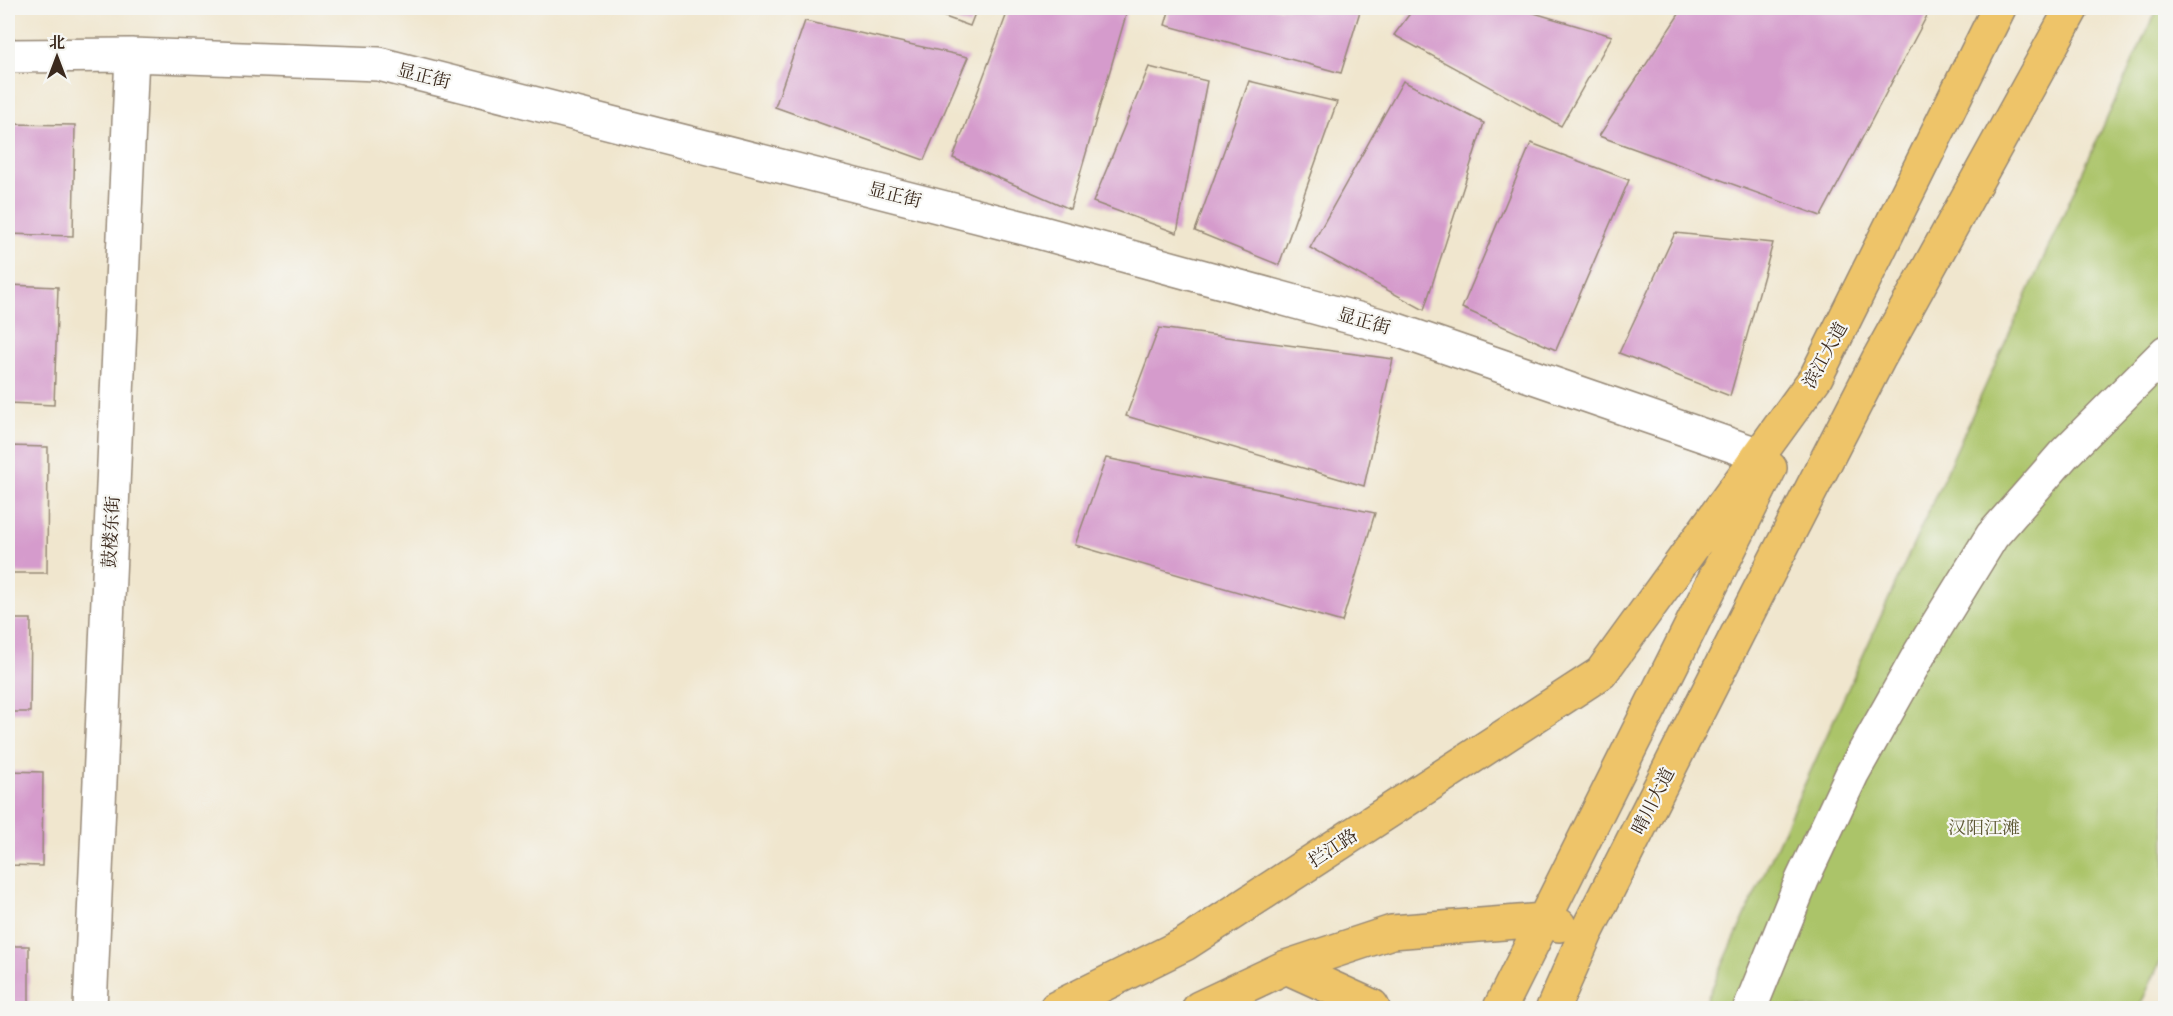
<svg xmlns="http://www.w3.org/2000/svg" width="2173" height="1016" viewBox="0 0 2173 1016" font-family="'IM FELL Great Primer','Noto Serif SC',serif">
  <style>
    .green { fill: #abc469; stroke: #737744; stroke-width: 1.5 }
    .building { fill: #d59bcc }
    .lines { fill: none; stroke-linecap: round; stroke-linejoin: round }
    .minor-casing { stroke: #968876; stroke-width: 36 }
    .major-casing { stroke: #968876; stroke-width: 36 }
    .minor { stroke: #fff; stroke-width: 33 }
    .major { stroke: #eec469; stroke-width: 33 }
    .labels { text-anchor: middle; stroke-width: 4.5; stroke-linejoin: round; paint-order: stroke }
    .street-label { font-size: 18px; fill: #3b2a1e; stroke: #f6f6f2 }
    .park-label { font-size: 18px; fill: #5d5834; stroke: #f6f6f2 }
  </style>
  <rect width="100%" height="100%" fill="#f6f6f2"/>
  <filter id="ink" filterUnits="userSpaceOnUse"><feTurbulence type="fractalNoise" baseFrequency=".0167" numOctaves="2"/><feDisplacementMap in="SourceGraphic" scale="12" xChannelSelector="R" yChannelSelector="G"/><feConvolveMatrix kernelMatrix="1 2 1 2 8 2 1 2 1" color-interpolation-filters="sRGB"/></filter>
  <filter id="wash" filterUnits="userSpaceOnUse"><feTurbulence type="fractalNoise" baseFrequency=".008" numOctaves="4" result="noise"/><feDisplacementMap in="SourceGraphic" scale="24" xChannelSelector="R" yChannelSelector="G"/><feGaussianBlur stdDeviation="1.35" result="paint"/><feColorMatrix in="noise" values="0 0 0 0 0 0 0 0 0 0 0 0 0 0 0 0 0 1.4 0 .05"/><feComposite in="paint" operator="in"/></filter>
  <g filter="url(#wash)">
    <rect width="100%" height="100%" fill="#f0e6ce"/>
    <path class="green" d="M2157,8H2165V951L2139,1008H1703Z"/>
    <g id="blocks">
      <path class="building" d="M920,8H977L970,26Z
        M1009,8H1128L1070,209L953,158Z
        M1170,8H1361L1341,73L1165,25Z
        M1414,8H1517L1612,36L1561,126L1394,35Z
        M1683,8H1931L1821,216L1599,136Z
        M805,21L968,57L924,160L775,107Z
        M1149,67L1207,81L1177,233L1093,202Z
        M1249,81L1337,102L1279,265L1195,231Z
        M1403,81L1484,123L1424,310L1310,248Z
        M8,124L75,125L73,236L8,234Z
        M1531,143L1629,180L1556,350L1462,308Z
        M1675,233L1773,243L1730,396L1619,353Z
        M8,285L58,287L54,405L8,403Z
        M1159,328L1393,359L1364,486L1126,416Z
        M8,446L48,447L47,573H8Z
        M1106,458L1375,513L1342,622L1075,545Z
        M8,619H31L30,712H8Z
        M8,771L43,772L42,866L8,865Z
        M8,946H29V1008H8Z"/>
    </g>
  </g>
  <g filter="url(#ink)">
    <use href="#blocks" fill-opacity="0" stroke="#968876" stroke-width="1.5"/>
    <g class="lines">
      <defs>
        <path id="minor" d="M8,56L132,55L379,64L1024,228L1391,328L1760,455
          M90,1008L132,55
          M1750,1008L1802,880L1852,774L1920,653L1992,536L2064,454L2166,352"/>
        <path id="major" d="M1286,967L1372,1006L1373,1008
          M1056,1008L1185,944L1601,673L1816,377L1999,8
          M1199,1008L1286,967L1392,932L1543,920L1559,925
          M1500,1008L1770,468
          M1553,1008L1586,933L1757,595L1879,358L2072,8"/>
      </defs>
      <use href="#minor" class="minor-casing"/>
      <use href="#major" class="major-casing"/>
      <use href="#minor" class="minor"/>
      <use href="#major" class="major"/>
    </g>
  </g>
  <g class="labels">
    <g class="street-label">
      <text transform="translate(424 76) rotate(14)" y="6">显正街</text>
      <text transform="translate(895 195) rotate(14)" y="6">显正街</text>
      <text transform="translate(1364 321) rotate(16)" y="6">显正街</text>
      <text transform="translate(1825 355) rotate(-61)" y="6">滨江大道</text>
      <text transform="translate(111 532) rotate(-87)" y="6">鼓楼东街</text>
      <text transform="translate(1653 801) rotate(-63)" y="6">晴川大道</text>
      <text transform="translate(1333 848) rotate(-33)" y="6">拦江路</text>
    </g>
    <g class="park-label">
      <text x="1984" y="834">汉阳江滩</text>
    </g>
  </g>
  <rect width="2173" height="1016" fill="none" stroke="#f6f6f2" stroke-width="30"/>
  <g transform="translate(57 57)" stroke="#f6f6f2" stroke-width="4.5" paint-order="stroke">
  <path d="M0-4.5L10 22L0 15L-10 22Z" fill="#3b2a1e"/>
  <text y="-9" font-size="16" font-weight="bold" text-anchor="middle" fill="#3b2a1e">北</text>
  </g>
</svg>
